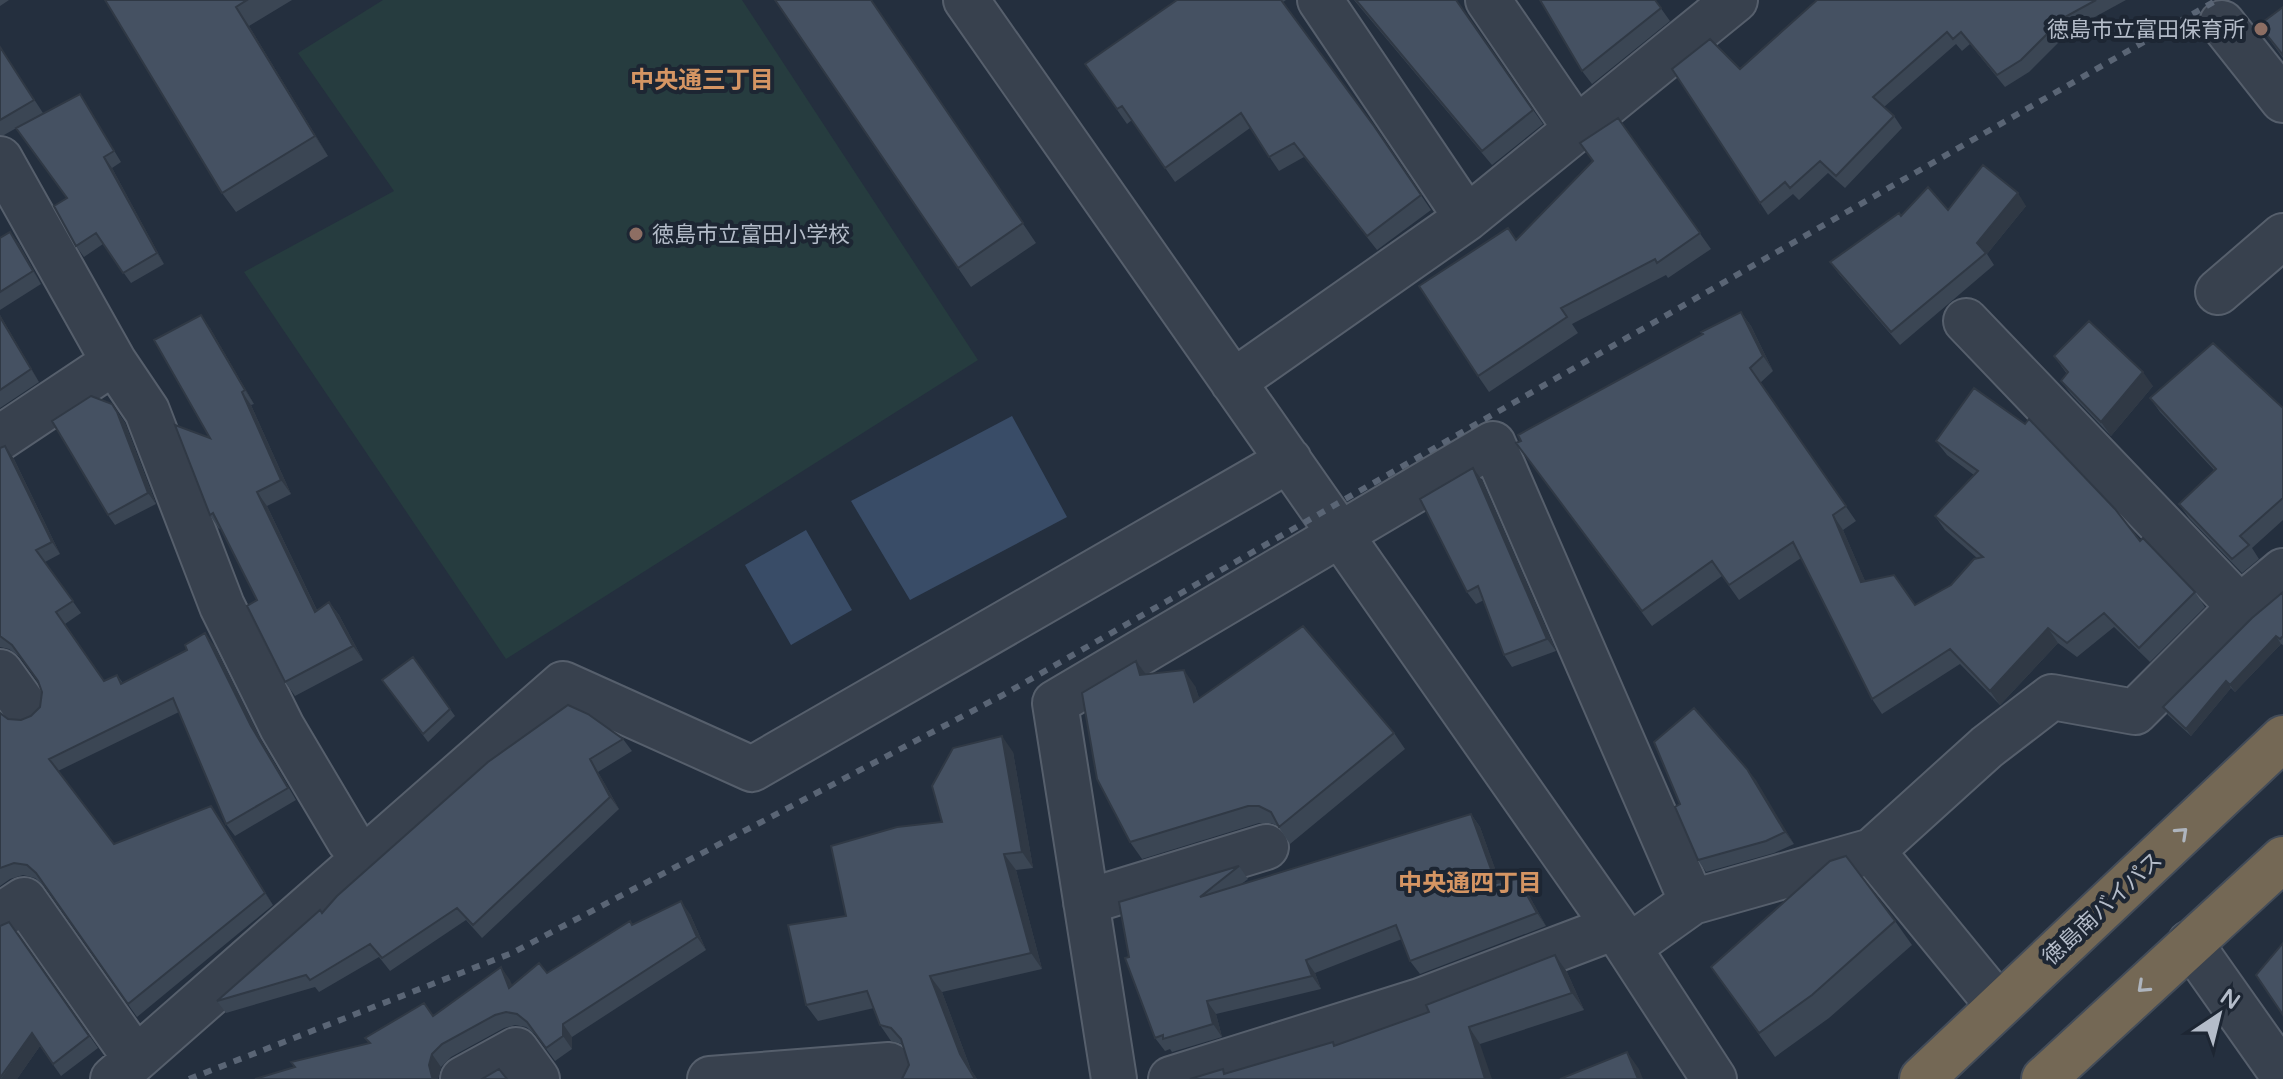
<svg xmlns="http://www.w3.org/2000/svg" width="2283" height="1079" viewBox="0 0 2283 1079" font-family="'Varela Round','Noto Sans JP',sans-serif">
  <style>
    .green { fill: #263c3f }
    .water { fill: #394c67 }
    .lines { fill: none; stroke-linecap: round; stroke-linejoin: round }
    .minor-casing { stroke: #565f6c; stroke-width: 48 }
    .highway-casing { stroke: #434c59; stroke-width: 48 }
    .minor { stroke: #38414e; stroke-width: 44 }
    .highway { stroke: #746855; stroke-width: 44 }
    .rail { stroke: #5a6575; stroke-width: 6; stroke-dasharray: 8 8; stroke-linecap: butt }
    .wall { fill: #3b4654 }
    .shaded-wall { fill: #303945 }
    .building { fill: #455162; stroke: #303945; stroke-width: 2 }
    .oneway { stroke: #aeb4bd }
    .education-dot { fill: #8d6e63; stroke: #1d2633; stroke-width: 3 }
    .labels { text-anchor: middle; stroke-width: 8; stroke-linejoin: round; paint-order: stroke }
    .poi-label { font-size: 22px; fill: #b4bcc9; stroke: #1d2633; text-anchor: end }
    .street-label { font-size: 22px; fill: #b4bcc9; stroke: #1d2633 }
    .neighbourhood-label { font-size: 24px; font-weight: bold; fill: #d59563; stroke: #1d2633 }
  </style>
  <rect width="100%" height="100%" fill="#242f3e"/>
  <path class="green" d="M383,0H742L978,360L506,659L244,272L394,191L298,53Z"/>
  <path class="water" d="M1012,416L1067,517L910,600L851,501Z
    M806,530L852,610L791,645L745,565Z"/>
  <g class="lines">
    <defs>
      <path id="minor" d="M966,0L1615,927L1714,1079
        M1320,0L1467,218
        M1488,0L1575,127
        M2222,23L2283,100
        M0,159L114,362L147,411L222,606L282,727L349,840L363,858
        M2218,292L2283,236
        M1966,321L2240,607L2283,571
        M1233,382L1467,218L1735,0
        M0,438L114,362
        M0,672L26,708
        M1872,851L1998,1005
        M1086,902L1266,847
        M1692,902L1872,851L1987,747L2052,697L2135,712L2240,607
        M0,916L24,900L136,1059
        M2190,943L2283,1075
        M113,1079L563,684L752,769L1289,460
        M463,1079L516,1050L537,1079
        M710,1079L889,1065L895,1079
        M1114,1079L1055,703L1493,444L1692,902L1629,947
        M1171,1079L1420,1001L1615,927"/>
      <path id="highway" d="M1922,1079L2283,738
        M2044,1079L2283,859"/>
    </defs>
    <use href="#minor" class="minor-casing"/>
    <use href="#highway" class="highway-casing"/>
    <use href="#minor" class="minor"/>
    <use href="#highway" class="highway"/>
    <path class="rail" d="M189,1079L512,953L1003,695L2217,0"/>
  </g>
  <path class="wall" d="M0,0H9L0,6Z
    M105,0H292L249,26L328,156L236,212L222,193Z
    M775,0H871L1036,243L971,287Z
    M1177,0H1286L1283,2L1374,126L1431,210L1377,250L1304,157L1279,171L1250,128L1175,182L1132,120L1127,124L1085,64Z
    M1354,0H1456L1543,124L1492,165Z
    M1655,0L1670,21L1592,84L1582,71Z
    M1817,0H2126L2071,30L2029,72L2005,87L1970,44L1962,51L1956,44L1884,107L1894,116L1902,128L1845,188L1828,173L1799,200L1793,194L1768,215L1672,69H1740Z
    M2283,7V58L2259,25Z
    M0,47L43,113L4,135H0Z
    M80,94L121,162L112,168L164,264L131,283L103,244L84,257L76,246L67,198Z
    M1618,118L1711,249L1668,278L1666,275L1572,324L1578,333L1489,392L1478,376L1516,240L1593,161L1580,143Z
    M2026,206L1987,254L1994,265L1900,345L1839,274L1830,262L1901,216L1948,210Z
    M10,232L19,244L41,284L0,310V238Z
    M1741,312L1751,326L1773,371L1760,383L1856,521L1843,530L1865,581L1915,605L1951,585L1977,558L1945,530L1935,516L1974,475L1947,455L1936,441L2140,541L2195,592L2205,607L2150,662L2114,627L2077,657L2058,643L2000,705L1960,664L1882,714L1872,699L1801,558L1739,600L1722,576L1652,626L1527,458L1521,441Z
    M0,315L39,382L0,408Z
    M210,328L254,404L251,405L291,494L267,506L317,610L329,602L339,615L363,660L295,696L285,682L257,600L221,528L219,529L210,515Z
    M2054,356L2153,386L2111,436L2071,394L2061,381L2067,374Z
    M2150,398L2283,408V520L2252,548L2259,559L2242,573L2189,518L2179,504L2214,470L2160,412Z
    M112,404L125,423L156,504L115,525L108,515Z
    M0,448L14,459L60,554L45,562L81,613L65,624L104,681L117,675L123,683L214,645L260,738L296,800L235,836L226,824L179,712L58,771L114,844L211,806L273,905L137,1017L44,886L35,878L23,875L10,879L0,886V713L8,719L21,720L31,716L40,707L42,692L38,682L20,657L9,649L0,647Z
    M1482,480L1556,651L1512,667L1504,655L1484,600L1476,604L1467,592Z
    M2283,592V645L2281,644L2235,692L2231,688L2191,736L2168,715L2163,707Z
    M413,657L455,716L428,742L382,680Z
    M1136,661L1146,674L1195,686L1199,698L1394,733L1405,749L1290,844L1278,826L1271,823H1259L1142,859L1130,842Z
    M623,739L632,751L598,772L619,809L482,938L466,920L390,971L379,957L319,992L315,987L226,1013L217,1001L322,913Z
    M1013,752L1033,868L1016,870L1042,969L942,992L971,1070L977,1079H902L909,1065L902,1044L891,1041L880,1025L874,1008L818,1021L806,1005L846,916Z
    M1747,769L1794,844L1774,853L1706,872L1698,860Z
    M1471,814L1480,827L1500,883L1527,892L1546,926L1420,974L1410,961L1402,939L1315,973L1321,989L1216,1014L1222,1037L1172,1052L1170,1049L1165,1051L1155,1038L1129,957L1239,866L1248,879L1240,885Z
    M690,914L706,950L572,1037V1049L555,1061L536,1035L526,1027L515,1025L504,1028L451,1057L441,1067L438,1078L295,1067L369,1044L365,1038L433,1016L501,967L512,986L547,973L633,925Z
    M1895,921L1912,945L1829,1018L1775,1057L1711,967Z
    M9,922L98,1048L61,1076L40,1046L17,1079H0Z
    M1555,955L1567,972L1584,1010L1480,1044L1226,1073L1336,1046L1429,1012Z"/>
  <path class="shaded-wall" d="M236,7L249,26L328,156L315,136Z
    M104,157L112,168L164,264L157,253Z
    M2018,193L2026,206L1987,254L1977,243Z
    M10,232L19,244L41,284L33,271Z
    M1741,312L1751,326L1773,371L1763,356Z
    M0,315L39,382L31,369L0,317Z
    M201,315L210,328L254,404L245,390Z
    M2143,372L2153,386L2111,436L2101,422Z
    M242,392L251,405L291,494L281,480Z
    M117,412L125,423L156,504L148,493Z
    M5,446L14,459L60,554L52,542Z
    M1473,468L1482,480L1556,651L1547,639Z
    M257,492L267,506L324,625L315,612Z
    M1833,515L1843,530L1872,597L1861,582Z
    M329,602L339,615L363,660L353,646Z
    M2048,628L2058,643L2000,705L1990,691Z
    M205,633L214,645L260,738L296,800L251,726Z
    M2276,636L2281,644L2235,692L2230,685Z
    M1136,661L1148,677L1140,675Z
    M1184,670L1195,686L1206,718L1194,702Z
    M2226,681L2231,688L2191,736L2186,729Z
    M1002,736L1013,752L1033,868L1022,852Z
    M590,759L598,772L619,809L610,797Z
    M1747,769L1756,780L1794,844L1785,832Z
    M211,806L220,818L273,905L265,893Z
    M1471,814L1480,827L1505,896L1496,883Z
    M1004,854L1016,870L1042,969L1031,953Z
    M1518,879L1527,892L1546,926L1537,913Z
    M681,901L690,914L706,950L697,937Z
    M1555,955L1567,972L1584,1010L1572,993Z
    M1306,960L1315,973L1321,989L1312,976Z
    M501,967L510,980L519,1001L509,988Z
    M930,976L942,992L971,1070L977,1079H975L960,1054Z
    M1207,1001L1216,1014L1222,1037L1213,1024Z
    M563,1024L572,1037V1049L563,1036Z
    M1469,1027L1480,1044L1492,1079H1485Z
    M32,1033L40,1046L17,1079H1Z
    M1627,1052L1639,1069L1643,1079H1638Z
    M432,1054L441,1067L438,1079H433L432,1077L429,1065Z"/>
  <path class="building" d="M105,0H247L236,7L315,136L222,193Z
    M775,0H871L1023,223L958,268Z
    M1177,0H1281L1374,126L1421,195L1367,236L1294,143L1269,157L1241,113L1165,168L1122,106L1117,109L1085,64Z
    M1356,0H1456L1533,110L1482,151Z
    M1540,0H1655L1661,8L1582,71Z
    M1817,0H2096L2063,18L2021,60L1997,75L1961,32L1953,39L1947,32L1873,97L1894,116L1836,176L1820,161L1790,188L1785,182L1760,203L1672,69L1710,39L1740,69Z
    M2283,7V55L2259,25Z
    M0,47L34,100L0,120Z
    M80,94L114,151L104,157L157,253L123,273L96,233L76,246L54,206L67,198L16,128Z
    M1618,118L1700,233L1657,263L1655,259L1561,308L1567,317L1478,376L1419,286L1508,228L1516,240L1593,161L1580,143Z
    M1983,165L2018,193L1977,243L1986,253L1891,332L1830,262L1899,213L1901,216L1928,187L1948,210Z
    M10,232L33,271L0,292V238Z
    M1741,312L1763,356L1750,368L1846,506L1833,515L1861,582L1894,575L1915,605L1951,585L1974,559L1983,557L1935,516L1978,471L1936,441L1974,388L2025,424L2029,419L2115,509L2140,541L2143,538L2195,592L2139,648L2104,613L2067,643L2048,628L1990,691L1950,649L1872,699L1793,542L1729,585L1712,561L1642,611L1516,443L1521,441L1518,435L1703,334L1701,332Z
    M201,315L245,390L242,392L281,480L257,492L315,612L329,602L353,646L285,682L247,606L257,600L213,513L210,515L175,425L210,438L154,340Z
    M0,317L31,369L0,390Z
    M2089,321L2143,372L2101,422L2061,381L2068,372L2054,356Z
    M2213,343L2283,408V498L2240,536L2249,545L2232,559L2179,504L2216,469L2150,398Z
    M91,396L112,404L117,412L148,493L108,515L52,421Z
    M5,446L52,542L36,550L73,601L56,612L104,681L117,675L121,684L187,650L185,645L205,633L251,726L288,788L226,824L173,698L49,759L114,844L211,806L265,893L128,1004L36,873L27,865L14,863L0,868V713L8,719L21,720L31,716L40,707L42,692L38,681L12,645L0,636V448Z
    M1473,468L1547,639L1504,655L1478,586L1467,592L1420,499Z
    M2283,592V636L2280,639L2276,636L2230,685L2226,681L2186,729L2163,707L2252,618Z
    M1303,626L1394,733L1279,827L1271,812L1259,806H1248L1130,842L1097,779L1082,693L1136,661L1140,675L1184,670L1194,702Z
    M413,657L450,709L423,734L382,680Z
    M568,705L588,714L623,739L590,759L610,797L473,925L457,908L382,958L370,944L310,980L306,975L217,1001L320,910L322,913L337,896L488,762Z
    M1694,708L1747,769L1785,832L1766,841L1698,860L1675,807L1680,804L1654,742Z
    M1002,736L1022,852L1004,854L1031,953L930,976L960,1054L975,1079H902L909,1065L901,1039L891,1028L880,1025L867,991L806,1005L788,925L846,916L831,846L897,827L942,822L932,786L953,748Z
    M1471,814L1496,883L1518,879L1537,913L1410,961L1396,925L1306,960L1312,976L1207,1001L1213,1024L1163,1039V1035L1155,1038L1125,958L1129,957L1119,902L1239,866L1200,897Z
    M1846,856L1895,921L1812,995L1759,1033L1711,967L1830,861Z
    M681,901L697,937L563,1024V1036L546,1048L527,1022L517,1014L506,1012L495,1015L442,1044L432,1054L429,1065L432,1077L433,1079H255L295,1067L291,1062L370,1043L365,1038L424,1003L433,1016L501,967L509,988L539,963L547,973L630,921L632,925Z
    M9,922L89,1036L53,1064L32,1033L0,1078V926Z
    M2283,943V1015L2256,975Z
    M1555,955L1572,993L1469,1027L1485,1079H1190L1223,1069L1224,1074L1333,1042L1334,1046L1429,1012L1426,1005Z
    M1627,1052L1638,1079H1560Z
    M499,1069L507,1079H482Z"/>
  <defs><path id="oneway-chevron" d="M-2-3.5L2.5 0L-2 3.5" fill="none" stroke-width="1.6" stroke-linecap="round" stroke-linejoin="round" transform="scale(2)"/></defs>
  <g class="oneway">
    <use href="#oneway-chevron" transform="translate(2182 833) rotate(-43)"/>
    <use href="#oneway-chevron" transform="translate(2143 987) rotate(137)"/>
  </g>
  <g class="education-dot">
    <circle cx="2261" cy="29" r="8"/>
    <circle cx="636" cy="234" r="8"/>
  </g>
  <g class="labels">
    <g class="poi-label">
      <text x="2245" y="37">徳島市立富田保育所</text>
      <text x="652" y="242" text-anchor="start">徳島市立富田小学校</text>
    </g>
    <g class="street-label">
      <text transform="translate(2102 908) rotate(-43)" y="8">徳島南バイパス</text>
    </g>
    <g class="neighbourhood-label">
      <text x="702" y="88">中央通三丁目</text>
      <text x="1470" y="891">中央通四丁目</text>
    </g>
  </g>
  <g transform="translate(2219 1015) rotate(35)" stroke="#1d2633" stroke-width="6" paint-order="stroke">
  <path d="M0-6L14 30L0 20L-14 30Z" fill="#b4bcc9"/>
  <text y="-12" font-size="22" font-weight="bold" text-anchor="middle" fill="#b4bcc9">N</text>
  </g>
</svg>
